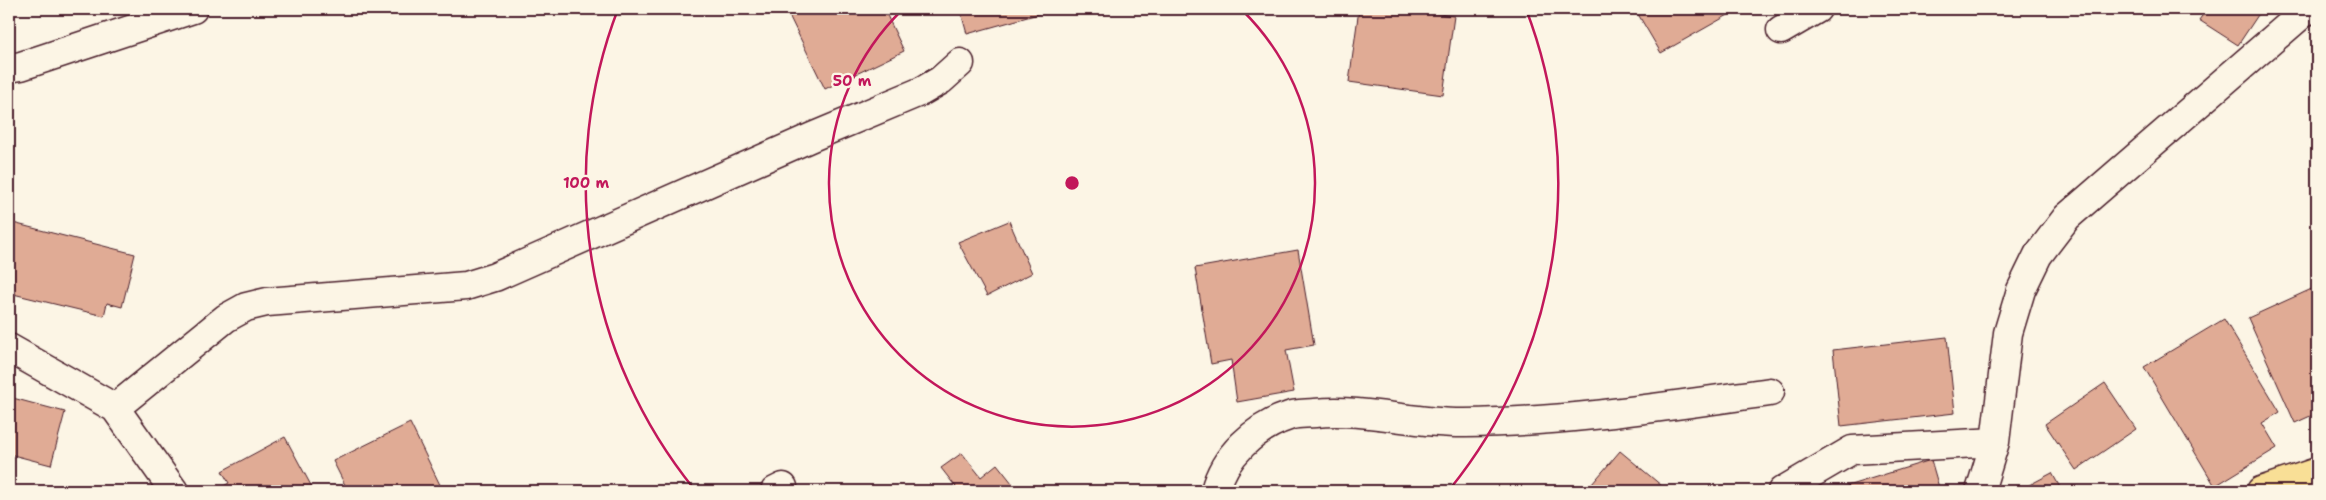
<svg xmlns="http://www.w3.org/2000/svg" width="2326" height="500" viewBox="0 0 2326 500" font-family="'Shantell Sans',sans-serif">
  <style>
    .building { fill: #e0ab95; stroke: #4a1f2b }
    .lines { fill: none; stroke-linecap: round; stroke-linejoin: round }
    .street-casing { stroke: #4a1f2b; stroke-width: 31 }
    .primary-casing { stroke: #4a1f2b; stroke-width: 31 }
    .street { stroke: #fcf5e5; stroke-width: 28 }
    .primary { stroke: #f9df96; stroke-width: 28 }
    .ring { fill: none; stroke: #c2185b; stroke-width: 2.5 }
    .centre { fill: #c2185b; stroke: #fcf5e5; stroke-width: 2.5 }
    .ring-label { font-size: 15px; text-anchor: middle; font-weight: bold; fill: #c2185b; stroke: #fcf5e5; stroke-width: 4.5; stroke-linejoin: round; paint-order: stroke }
  </style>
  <rect width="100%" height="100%" fill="#fcf5e5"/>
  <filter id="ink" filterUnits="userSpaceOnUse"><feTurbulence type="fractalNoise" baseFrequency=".02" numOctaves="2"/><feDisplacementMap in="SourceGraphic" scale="10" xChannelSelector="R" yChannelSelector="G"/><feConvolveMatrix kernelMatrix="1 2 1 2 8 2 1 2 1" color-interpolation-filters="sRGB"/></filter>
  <g filter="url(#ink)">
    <path class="building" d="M786,9H884L904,51L825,89Z
      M960,9H1056L967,34Z
      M1359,9H1400L1454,16L1443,95L1349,82Z
      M1635,9H1727L1730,14L1661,53Z
      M2207,9H2262L2238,45L2199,20Z
      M1009,221L1032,273L987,296L958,242Z
      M9,222L135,254L122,307L107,303L104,316L9,293Z
      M1298,250L1314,345L1286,350L1294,392L1237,402L1231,360L1211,364L1195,268Z
      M2316,287L2317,413L2295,423L2248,318Z
      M2224,319L2280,412L2262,423L2277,448L2215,486L2144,367Z
      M1947,337L1955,413L1841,426L1833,350Z
      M2105,383L2136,429L2076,470L2045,424Z
      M9,397L65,412L51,465L9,454Z
      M410,423L443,491H348L333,461Z
      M285,437L314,491H222L220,488L229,483L222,471Z
      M1620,451L1668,491H1586Z
      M962,453L981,477L997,464L1016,488L1013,491H959L941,468Z
      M1931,460L1940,491H1831Z
      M2052,473L2062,491H2018Z"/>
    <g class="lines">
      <defs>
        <path id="street" d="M1781,30L1817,9
          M9,68L21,66L193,9
          M9,348L115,408L174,491
          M115,408L226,318L246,307L267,302L466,286L495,277L812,137L922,91L941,80L960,63
          M775,491L783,487
          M1215,491C1224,456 1255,427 1289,416C1296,413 1306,414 1315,413C1366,408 1415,424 1465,423C1568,422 1669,406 1770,392
          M1782,491L1852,450L1995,442
          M1980,491L1995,442L2008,333L2021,290L2038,255L2067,217L2308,9"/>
        <path id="primary" d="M2261,491L2317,472"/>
      </defs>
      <use href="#street" class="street-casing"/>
      <use href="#primary" class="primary-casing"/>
      <use href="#street" class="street"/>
      <use href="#primary" class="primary"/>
    </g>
  </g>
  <g class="ring">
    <path d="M1242 10A243 243 0 1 1 902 10"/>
    <path d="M694 489A486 486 0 0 1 618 9M1526 9A486 486 0 0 1 1450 489"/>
  </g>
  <circle cx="1072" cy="183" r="8" class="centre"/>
  <g class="ring-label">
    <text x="852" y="86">50 m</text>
    <text x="586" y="188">100 m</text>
  </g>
  <rect width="2326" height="500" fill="none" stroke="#fcf5e5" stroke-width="30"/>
  <rect x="15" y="15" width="2296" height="470" fill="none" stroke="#4a1f2b" stroke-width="2" filter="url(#ink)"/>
</svg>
